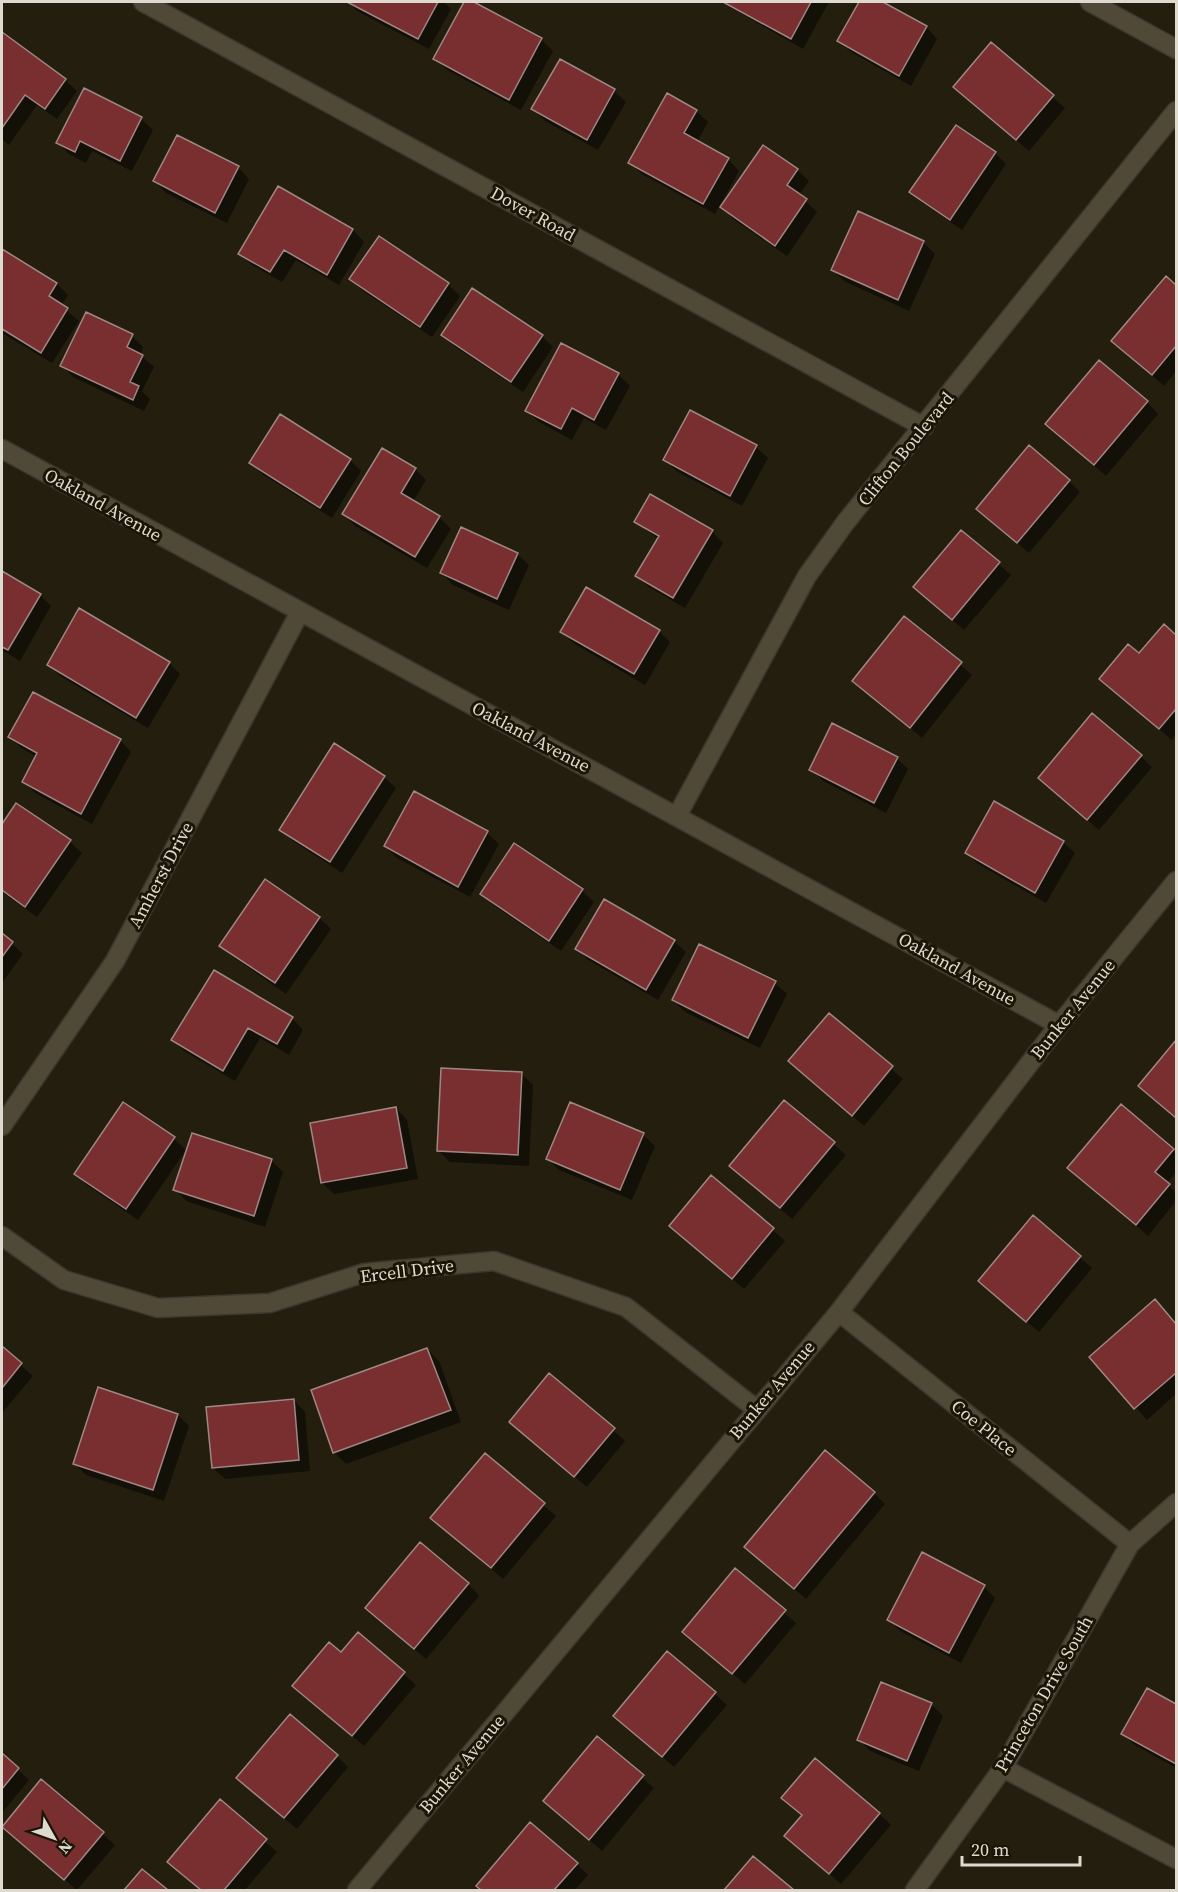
<svg xmlns="http://www.w3.org/2000/svg" width="1178" height="1892" viewBox="0 0 1178 1892" font-family="'Source Serif 4',serif">
  <style>
    .shadow { fill: #0007 }
    .building { fill: #792e2f; stroke: #9f8786; stroke-width: 1.5 }
    .lines { fill: none; stroke-linecap: round; stroke-linejoin: round }
    .minor-casing { stroke: #3b362e; stroke-width: 21 }
    .minor { stroke: #504938; stroke-width: 18 }
    .labels { text-anchor: middle; stroke-width: 6; stroke-linejoin: round; paint-order: stroke }
    .street-label { font-size: 18px; fill: #dedad0; stroke: #1a1505 }
  </style>
  <rect width="100%" height="100%" fill="#241e0e"/>
  <path class="shadow" d="M348,2H444L451,9L429,49L357,11Z
    M466,2H471L541,39L553,51L521,110L447,70L435,59Z
    M721,2H829L803,49Z
    M861,2H880L926,27L937,39L911,86L851,52L839,41Z
    M2,34L65,80L77,91L57,119L37,105L9,145L2,139Z
    M991,44L1065,108L1029,151L955,87Z
    M561,61L614,91L626,102L598,150L545,121L533,109Z
    M696,111L708,122L697,142L728,159L739,171L715,214L642,174L630,163Z
    M141,119L153,130L132,171L92,151L86,163L69,154L58,143Z
    M995,153L1006,164L962,230L923,203L911,192Z
    M238,167L249,179L227,223L166,193L155,181Z
    M797,170L809,181L799,195L817,212L787,256L733,219L722,207Z
    M279,188L353,230L364,242L339,285L296,260L282,282L252,265L240,254Z
    M379,238L448,284L460,296L432,337L363,291L351,279Z
    M923,242L935,254L909,311L844,281L833,270Z
    M2,251L57,284L68,295L61,306L79,321L52,363L2,333Z
    M1166,278L1176,287V371L1164,386L1113,341Z
    M443,335L542,336L553,347L523,392L454,346Z
    M132,336L143,347L140,355L154,367L142,391L150,399L144,411L73,377L62,365Z
    M618,374L630,386L606,430L584,418L572,440L539,422L527,411Z
    M1147,402L1158,414L1106,476L1047,424Z
    M756,447L768,458L742,506L676,471L665,460Z
    M350,460L361,471L332,518L262,474L251,463Z
    M415,469L426,480L413,502L439,517L451,529L427,568L355,526L344,514Z
    M1069,481L1080,492L1029,553L989,520Z
    M636,522L712,531L723,543L685,608L649,587L637,576L658,539Z
    M962,532L1011,575L964,630L915,587Z
    M517,554L529,565L509,610L453,585L442,573Z
    M2,573L40,595L51,606L20,661L2,650Z
    M905,618L972,675L922,738L854,681Z
    M1164,626L1176,637V734L1172,740L1112,690Z
    M659,631L670,642L645,685L573,643L562,632Z
    M169,663L180,674L148,728L60,676L49,664Z
    M10,737L120,740L131,752L92,824L35,793L23,781L37,757L21,748Z
    M1140,756L1152,767L1099,830L1040,778Z
    M897,758L908,769L886,813L823,781L811,769Z
    M384,777L396,788L342,873L293,841L281,830Z
    M414,793L487,833L499,844L470,897L397,858L385,846Z
    M16,805L70,842L82,853L37,917L2,892V826Z
    M1063,842L1075,853L1046,903L978,864L967,853Z
    M515,845L582,891L594,902L561,951L493,905L482,894Z
    M319,918L331,929L286,994L233,957L221,946Z
    M2,935L23,954L2,983Z
    M674,941L686,952L658,1000L588,960L577,948Z
    M775,983L787,994L760,1048L685,1012L673,1000Z
    M829,1015L903,1079L864,1126L790,1061Z
    M292,1018L303,1030L289,1055L260,1038L235,1081L184,1051L173,1040Z
    M1176,1043V1118L1140,1086Z
    M521,1073L533,1085L529,1166L450,1162L438,1150Z
    M785,1102L846,1155L792,1219L731,1166Z
    M124,1104L174,1139L186,1150L138,1220L87,1185L76,1174Z
    M570,1104L643,1135L655,1146L632,1200L559,1170L547,1158Z
    M1121,1106L1176,1153V1172L1167,1183L1176,1193V1201L1148,1236L1069,1168Z
    M396,1108L407,1120L418,1179L334,1194L322,1183Z
    M193,1135L272,1161L283,1172L265,1227L186,1201L175,1189Z
    M712,1177L785,1241L744,1289L671,1226Z
    M1033,1217L1092,1268L1039,1332L991,1292Z
    M1155,1301L1176,1324V1394L1147,1420L1091,1357Z
    M2,1348L33,1376L2,1413Z
    M427,1349L439,1361L461,1422L346,1464L335,1453L313,1391Z
    M550,1375L625,1441L587,1487L522,1433Z
    M294,1400L305,1412L310,1471L225,1479L213,1468Z
    M178,1415L189,1426L164,1501L86,1475L74,1463Z
    M485,1455L556,1516L503,1579L444,1529Z
    M874,1493L885,1504L806,1599L746,1547Z
    M736,1570L796,1623L745,1684L695,1643Z
    M468,1584L479,1596L426,1659L367,1608Z
    M984,1587L995,1598L961,1663L900,1631L888,1619Z
    M358,1634L416,1685L364,1746L306,1697Z
    M668,1653L727,1705L674,1767L615,1716Z
    M1147,1690L1176,1706V1768L1135,1745L1123,1734Z
    M931,1704L943,1716L919,1771L870,1751L859,1740Z
    M598,1739L654,1788L602,1851L545,1801Z
    M2,1755L29,1780L2,1813Z
    M337,1756L348,1767L297,1829L249,1789Z
    M41,1781L115,1845L77,1890L3,1826Z
    M220,1801L277,1852L245,1890H201L169,1862Z
    M794,1809L879,1814L891,1825L841,1884L786,1836L803,1816Z
    M753,1858L791,1890H726Z
    M577,1864L588,1875L575,1890H483L478,1886Z
    M142,1871L165,1890H126Z"/>
  <path class="building" d="M347,2H438L418,39Z
    M464,2H474L542,38L509,100L433,59Z
    M723,2H811L791,39Z
    M859,2H883L927,26L899,76L837,41Z
    M2,32L66,79L45,109L25,95L2,128Z
    M991,42L1054,95L1016,140L953,87Z
    M560,59L615,89L587,140L531,109Z
    M84,88L142,117L120,161L80,141L75,152L56,143Z
    M667,93L697,110L684,133L729,158L703,204L628,163Z
    M956,125L996,152L950,220L909,192Z
    M177,135L239,166L215,213L153,181Z
    M763,145L798,169L787,185L807,199L775,246L720,207Z
    M278,186L353,229L327,275L284,250L270,272L238,254Z
    M858,211L924,241L898,300L831,270Z
    M379,236L449,283L420,327L349,279Z
    M2,249L57,283L49,296L68,308L41,353L2,329Z
    M1166,276L1176,285V346L1152,375L1111,341Z
    M472,288L543,335L511,382L441,335Z
    M86,312L133,334L127,347L143,355L130,382L139,386L133,400L60,366Z
    M561,343L619,373L594,420L572,408L561,429L525,411Z
    M1099,360L1148,401L1094,465L1045,424Z
    M690,410L757,445L730,496L663,460Z
    M280,414L351,459L320,508L249,463Z
    M1029,445L1070,480L1017,543L976,509Z
    M382,448L416,468L401,493L440,516L415,557L342,514Z
    M650,494L713,530L673,598L635,576L659,536L634,522Z
    M461,527L518,553L497,599L440,573Z
    M961,530L1000,562L952,620L913,587Z
    M2,571L41,594L8,650L2,647Z
    M586,587L660,630L634,674L560,632Z
    M79,608L170,662L136,718L47,665Z
    M904,616L962,662L910,728L852,681Z
    M1164,624L1176,635V709L1159,729L1099,679L1128,644L1139,653Z
    M33,692L121,739L81,814L22,782L37,753L8,737Z
    M1092,713L1142,755L1087,820L1038,778Z
    M832,723L898,757L874,803L809,770Z
    M334,743L385,776L330,862L279,830Z
    M414,791L488,831L458,887L384,846Z
    M994,801L1064,841L1035,893L965,853Z
    M16,803L71,840L25,907L2,890V824Z
    M514,843L583,889L549,941L480,894Z
    M265,879L320,917L275,983L219,946Z
    M604,899L675,940L646,990L575,949Z
    M2,933L13,942L2,957Z
    M699,944L776,981L748,1038L672,1000Z
    M214,970L293,1017L277,1044L248,1028L223,1071L171,1040Z
    M829,1013L893,1066L852,1116L788,1061Z
    M1176,1040V1118L1138,1086Z
    M441,1068L522,1072L518,1155L437,1151Z
    M784,1100L835,1142L780,1208L729,1166Z
    M123,1102L175,1137L126,1209L74,1174Z
    M570,1102L644,1133L620,1190L546,1159Z
    M1121,1104L1174,1149L1155,1172L1170,1184L1136,1225L1067,1168Z
    M396,1107L407,1168L321,1183L310,1123Z
    M192,1133L272,1159L254,1216L173,1190Z
    M711,1175L774,1228L732,1279L669,1226Z
    M1033,1215L1081,1256L1026,1322L978,1281Z
    M1155,1299L1176,1324V1373L1134,1409L1089,1357Z
    M2,1346L22,1363L2,1388Z
    M427,1348L451,1410L333,1453L311,1390Z
    M549,1373L615,1428L574,1477L509,1422Z
    M98,1387L178,1414L153,1490L73,1464Z
    M294,1399L299,1460L212,1468L206,1407Z
    M825,1450L875,1492L794,1589L744,1547Z
    M485,1453L545,1503L491,1568L430,1518Z
    M420,1542L469,1583L414,1649L365,1608Z
    M922,1552L985,1585L949,1653L887,1620Z
    M735,1568L786,1610L732,1674L682,1632Z
    M358,1632L405,1672L352,1736L292,1686L329,1642L341,1652Z
    M667,1651L716,1692L662,1757L613,1716Z
    M881,1682L932,1703L907,1761L857,1740Z
    M1147,1688L1176,1704V1764L1121,1734Z
    M290,1714L338,1755L284,1818L236,1778Z
    M597,1736L644,1775L589,1840L543,1801Z
    M2,1753L19,1768L2,1789Z
    M815,1758L880,1813L829,1874L784,1836L802,1815L781,1798Z
    M41,1779L104,1832L64,1880L2,1827Z
    M220,1799L267,1839L224,1890H201L167,1862Z
    M530,1822L578,1863L554,1890H481L476,1886Z
    M753,1856L794,1890H724Z
    M142,1869L168,1890H124Z"/>
  <g class="lines">
    <defs>
      <path id="minor" d="M143,2L924,427
        M1090,2L1176,49
        M2,449L1059,1025
        M677,816L807,576L845,523L1176,111
        M2,1126L115,961L300,612
        M2,1236L64,1280L158,1308L270,1303L364,1273L494,1261L626,1307L756,1409
        M839,1312L1130,1544
        M1003,1768L1176,1859
        M357,1890L839,1312L1059,1025L1176,881
        M915,1890L1003,1768L1130,1544L1176,1503"/>
    </defs>
    <use href="#minor" class="minor-casing"/>
    <use href="#minor" class="minor"/>
  </g>
  <g class="labels">
    <g class="street-label">
      <text transform="translate(533 214) rotate(29)" y="6">Dover Road</text>
      <text transform="translate(906 449) rotate(-51)" y="6">Clifton Boulevard</text>
      <text transform="translate(103 505) rotate(29)" y="6">Oakland Avenue</text>
      <text transform="translate(531 737) rotate(28)" y="6">Oakland Avenue</text>
      <text transform="translate(161 875) rotate(-62)" y="6">Amherst Drive</text>
      <text transform="translate(957 969) rotate(29)" y="6">Oakland Avenue</text>
      <text transform="translate(1073 1009) rotate(-51)" y="6">Bunker Avenue</text>
      <text transform="translate(407 1271) rotate(-7)" y="6">Ercell Drive</text>
      <text transform="translate(772 1390) rotate(-50)" y="6">Bunker Avenue</text>
      <text transform="translate(984 1428) rotate(39)" y="6">Coe Place</text>
      <text transform="translate(1044 1694) rotate(-60)" y="6">Princeton Drive South</text>
      <text transform="translate(462 1764) rotate(-50)" y="6">Bunker Avenue</text>
    </g>
  </g>
  <rect width="1178" height="1892" fill="none" stroke="#dedad0" stroke-width="6"/>
  <g transform="translate(54 1838) rotate(130)" stroke="#1a1505" stroke-width="4.5" paint-order="stroke">
  <path d="M0-4.5L10 22L0 15L-10 22Z" fill="#dedad0"/>
  <text y="-9" font-size="16" font-weight="bold" text-anchor="middle" fill="#dedad0">N</text>
  </g>
  <path d="M962 1856v9h118v-9" fill="none" stroke="#dedad0" stroke-width="3"/>
  <text x="971" y="1856" font-size="18" fill="#dedad0" stroke="#1a1505" stroke-width="4.5" paint-order="stroke">20 m</text>
</svg>
